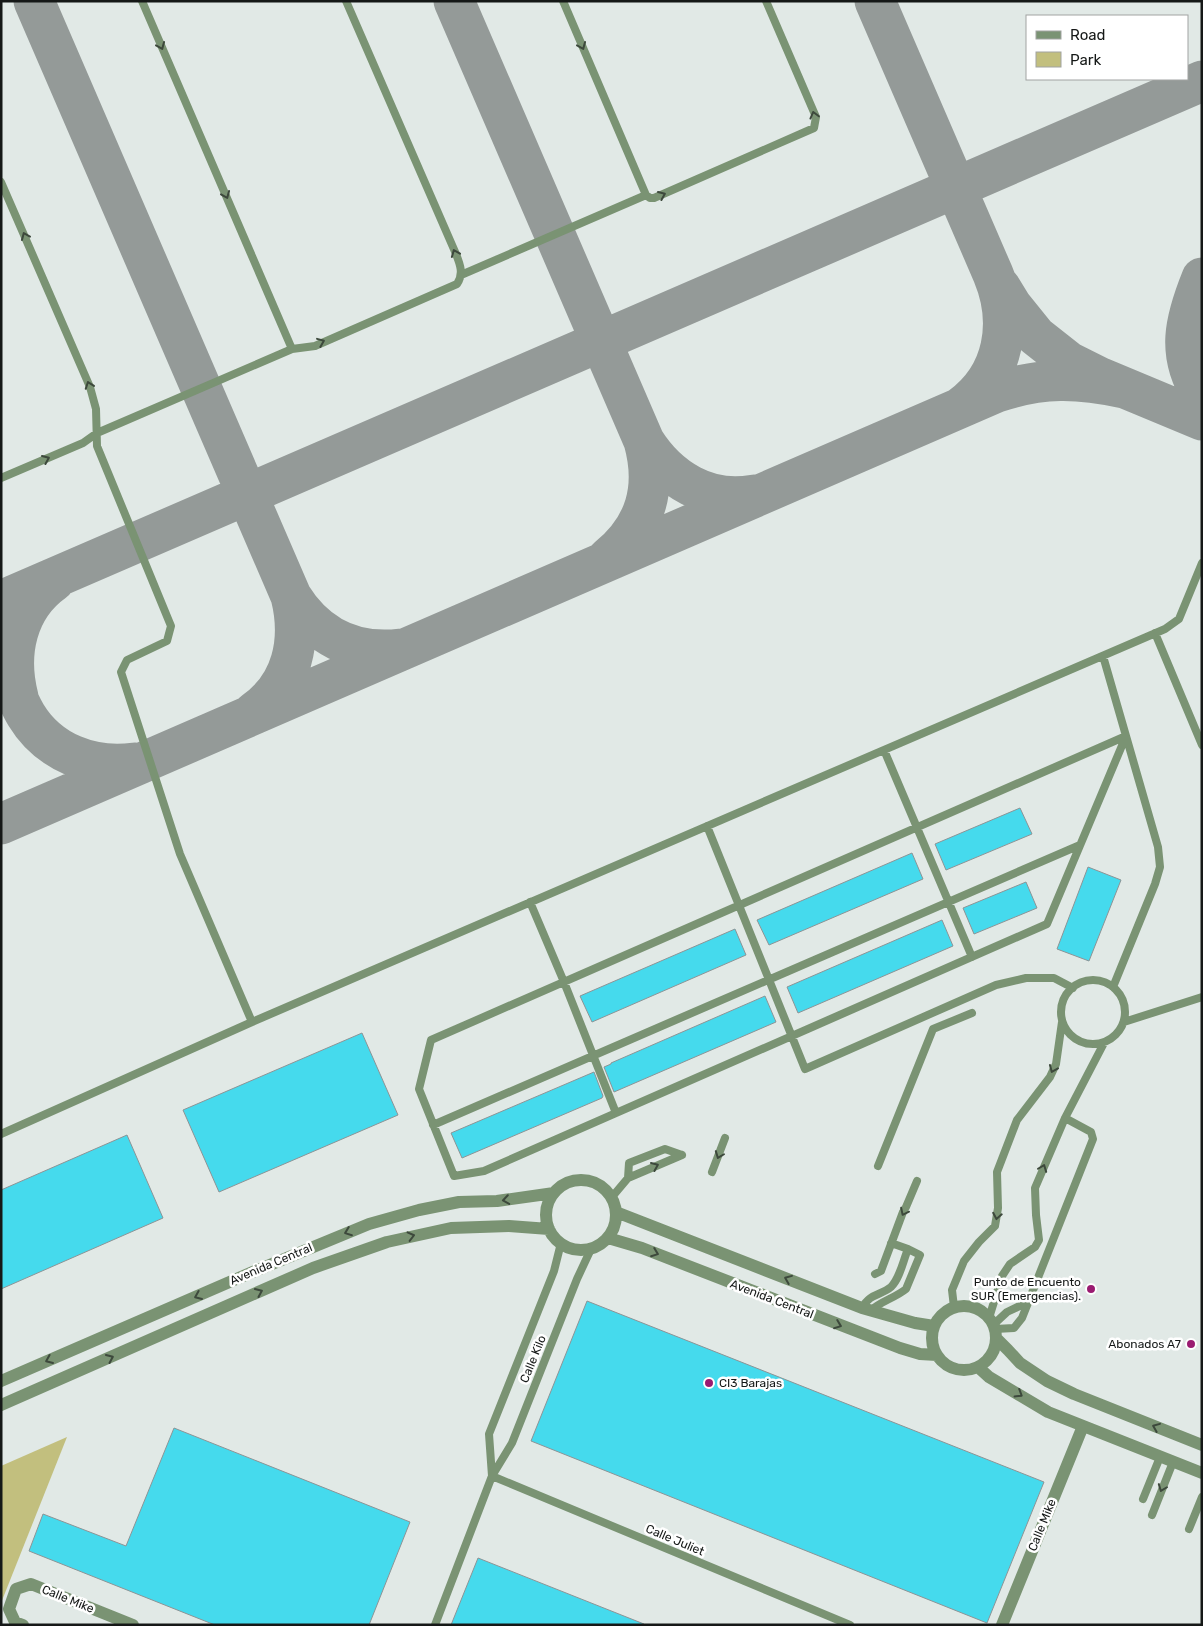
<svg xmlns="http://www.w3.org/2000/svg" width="1203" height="1626" viewBox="0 0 1203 1626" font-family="Rubik,sans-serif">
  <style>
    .green { fill: #c2bf7e }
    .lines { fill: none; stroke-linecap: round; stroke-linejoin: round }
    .taxiway { stroke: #949a98; stroke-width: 41 }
    .building { fill: #45daed; stroke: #8c9496 }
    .lane { stroke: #7a9373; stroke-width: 8 }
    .street { stroke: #7a9373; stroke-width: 12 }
    .oneway { stroke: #3d493c }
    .poi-dot { fill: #9a1b71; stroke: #fff; stroke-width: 2 }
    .labels { text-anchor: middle; stroke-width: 5; stroke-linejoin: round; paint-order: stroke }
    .street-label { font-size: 12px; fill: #151817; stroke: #fff }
    .poi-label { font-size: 12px; fill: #151817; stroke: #fff; text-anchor: end }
  </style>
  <rect width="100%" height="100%" fill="#e1e9e6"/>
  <path class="green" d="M67,1437L1,1603V1466Z"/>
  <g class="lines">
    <path class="taxiway" d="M34,1L291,596C316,636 353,655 401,649
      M454,1L644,441C668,479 708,504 754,495
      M875,1L993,274C1013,322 1005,375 961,407
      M1202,278C1185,320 1176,354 1202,395
      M1000,287L1011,305L1036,336L1069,362L1101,378L1202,420
      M608,558C646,527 657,488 644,441
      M1,601L1202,81
      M7,673C13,687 18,702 26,715C49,753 92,769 135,763
      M18,697C7,654 16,608 54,581
      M254,712C293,685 302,640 291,596
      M1,824L997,392C1043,377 1077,378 1124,388"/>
  </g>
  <path class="building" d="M1020,808L1032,834L946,870L935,844Z
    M912,853L923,879L769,945L757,920Z
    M1088,867L1121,880L1089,961L1057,949Z
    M1026,882L1037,908L974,934L963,908Z
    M942,920L953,946L798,1013L787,987Z
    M735,929L746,955L592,1022L580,996Z
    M765,996L776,1022L614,1092L604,1067L611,1064V1063Z
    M362,1033L398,1115L219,1192L183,1110Z
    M594,1072L603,1096L602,1098L462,1158L451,1133Z
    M127,1135L163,1218L1,1289V1190Z
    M587,1301L1044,1482L987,1623L531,1441Z
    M174,1428L410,1522L369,1625H215L29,1551L43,1514L126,1546Z
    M478,1558L644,1624V1625H451Z"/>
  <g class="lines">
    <path class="lane" d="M142,1L292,349L315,346L457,284C464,274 460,264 456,254L346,1
      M563,1L646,195L650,198H654L814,128L816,117L766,1
      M1,182L90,387L96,409L97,446L171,626L167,641L127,660L121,672L180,854L252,1022
      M461,275L646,195
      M1,478L83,443L97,433L292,349
      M1155,633L1202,745
      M1103,656L1158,847L1160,867L1155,884L1113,987
      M1126,736L1047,924L484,1171L454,1176L419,1089L431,1040Z
      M884,750L972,957
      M707,826L805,1069L996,985L1026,978H1054L1073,988
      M530,902L564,982L616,1113
      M1061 1012a32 32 0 1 1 64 0a32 32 0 1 1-64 0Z
      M1124,1022L1202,997
      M433,1125L1080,845
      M1,1134L252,1022L1165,629L1179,619L1202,563
      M878,1166L933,1029L972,1013
      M712,1172L725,1138
      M628,1178L629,1163L665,1149L682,1155
      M612,1197L628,1178L682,1155
      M561,1243L554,1271L489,1434L492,1476L512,1443L577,1279L591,1249
      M875,1274L881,1271L903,1212L906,1207L917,1181
      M954,1307L952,1290L964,1261L979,1242L995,1226L998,1208L997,1172L1017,1120L1050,1077L1056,1064L1062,1022
      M862,1308C870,1293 880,1296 891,1287C900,1278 903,1261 908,1249L891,1243
      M870,1311C881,1301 895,1298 906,1289L920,1255L908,1249
      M989,1318L1002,1276L1010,1264L1035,1247L1039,1240L1036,1215L1035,1188L1065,1118L1104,1043
      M993,1325L1007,1312L1030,1301
      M995,1329L1014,1328L1022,1318L1093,1139L1091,1132L1065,1118
      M1143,1499L1160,1457
      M1152,1515L1173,1462
      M1189,1529L1202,1497
      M435,1625L492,1476L850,1625"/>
    <path class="street" d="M546 1215a35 35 0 1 1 70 0a35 35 0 1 1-70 0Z
      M616,1212L862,1308L915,1323L934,1326
      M608,1238L642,1248L900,1348L920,1354L937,1355
      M932 1338a32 32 0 1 1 64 0a32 32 0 1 1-64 0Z
      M996,1338L1008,1350L1020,1363L1047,1381L1074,1394L1202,1445
      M978,1367L989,1377L1048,1412L1202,1473
      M1,1381L255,1271L369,1224L419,1210L459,1202L497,1201L554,1193
      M1,1405L313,1268L387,1242L451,1228L509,1226L549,1229
      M23,1625L15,1622L9,1609L16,1589L31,1584L133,1625
      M1002,1625L1083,1426"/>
  </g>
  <defs><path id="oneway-chevron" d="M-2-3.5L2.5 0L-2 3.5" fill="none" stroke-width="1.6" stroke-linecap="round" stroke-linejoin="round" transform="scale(1.25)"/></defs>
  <g class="oneway">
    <use href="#oneway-chevron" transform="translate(161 46) rotate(67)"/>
    <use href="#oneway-chevron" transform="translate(582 46) rotate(67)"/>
    <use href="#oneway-chevron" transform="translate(814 115) rotate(-105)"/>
    <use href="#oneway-chevron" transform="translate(226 195) rotate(67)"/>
    <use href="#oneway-chevron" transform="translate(662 195) rotate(-23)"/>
    <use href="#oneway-chevron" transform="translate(25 236) rotate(-113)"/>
    <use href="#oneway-chevron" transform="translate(455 253) rotate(-112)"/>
    <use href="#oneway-chevron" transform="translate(321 342) rotate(-22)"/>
    <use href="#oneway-chevron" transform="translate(89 385) rotate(-110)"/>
    <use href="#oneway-chevron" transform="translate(46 459) rotate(-23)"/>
    <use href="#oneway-chevron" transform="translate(1053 1069) rotate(113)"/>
    <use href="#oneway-chevron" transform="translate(719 1155) rotate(111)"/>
    <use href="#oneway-chevron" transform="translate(655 1166) rotate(-23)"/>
    <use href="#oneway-chevron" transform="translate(1043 1168) rotate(-69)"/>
    <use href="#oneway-chevron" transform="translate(506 1200) rotate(171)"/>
    <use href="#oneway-chevron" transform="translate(904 1212) rotate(116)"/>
    <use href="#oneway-chevron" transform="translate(997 1216) rotate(100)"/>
    <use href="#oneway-chevron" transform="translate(348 1232) rotate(159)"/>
    <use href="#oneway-chevron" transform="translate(411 1236) rotate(-14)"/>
    <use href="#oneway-chevron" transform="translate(655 1253) rotate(21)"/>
    <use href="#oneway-chevron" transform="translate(788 1279) rotate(-158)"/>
    <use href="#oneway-chevron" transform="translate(259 1292) rotate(-24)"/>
    <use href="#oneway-chevron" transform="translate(198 1296) rotate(157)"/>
    <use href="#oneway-chevron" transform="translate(838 1325) rotate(21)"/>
    <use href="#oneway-chevron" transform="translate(110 1358) rotate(-24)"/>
    <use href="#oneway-chevron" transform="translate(49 1360) rotate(157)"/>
    <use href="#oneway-chevron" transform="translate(1019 1394) rotate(32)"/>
    <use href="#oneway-chevron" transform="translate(1156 1427) rotate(-158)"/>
    <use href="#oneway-chevron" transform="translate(1162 1488) rotate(111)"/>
  </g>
  <g class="poi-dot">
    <circle cx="1091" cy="1289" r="5"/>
    <circle cx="1191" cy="1344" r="5"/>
    <circle cx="709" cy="1383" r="5"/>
  </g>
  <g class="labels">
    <g class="street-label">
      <text transform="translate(271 1264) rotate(-23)" y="4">Avenida Central</text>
      <text transform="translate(772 1299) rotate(21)" y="4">Avenida Central</text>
      <text transform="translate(533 1359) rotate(-68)" y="4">Calle Kilo</text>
      <text transform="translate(1042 1525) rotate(-68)" y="4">Calle Mike</text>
      <text transform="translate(675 1540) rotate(23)" y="4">Calle Juliet</text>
      <text transform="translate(68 1599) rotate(22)" y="4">Calle Mike</text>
    </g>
    <g class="poi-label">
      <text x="1081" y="1286">Punto de Encuento<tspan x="1081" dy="14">SUR (Emergencias).</tspan></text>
      <text x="1181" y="1348">Abonados A7</text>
      <text x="719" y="1387" text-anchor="start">CI3 Barajas</text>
    </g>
  </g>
  <rect width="1203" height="1626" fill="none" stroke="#151817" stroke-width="5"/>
  <rect x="1026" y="15" width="162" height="65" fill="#ffffff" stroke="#a1a3a2"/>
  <rect x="1036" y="31" width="25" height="8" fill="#7a9373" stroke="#a1a3a2"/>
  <text x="1070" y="40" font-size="15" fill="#151817">Road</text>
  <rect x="1036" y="52" width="25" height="15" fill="#c2bf7e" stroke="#a1a3a2"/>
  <text x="1070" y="65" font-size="15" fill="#151817">Park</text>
</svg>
